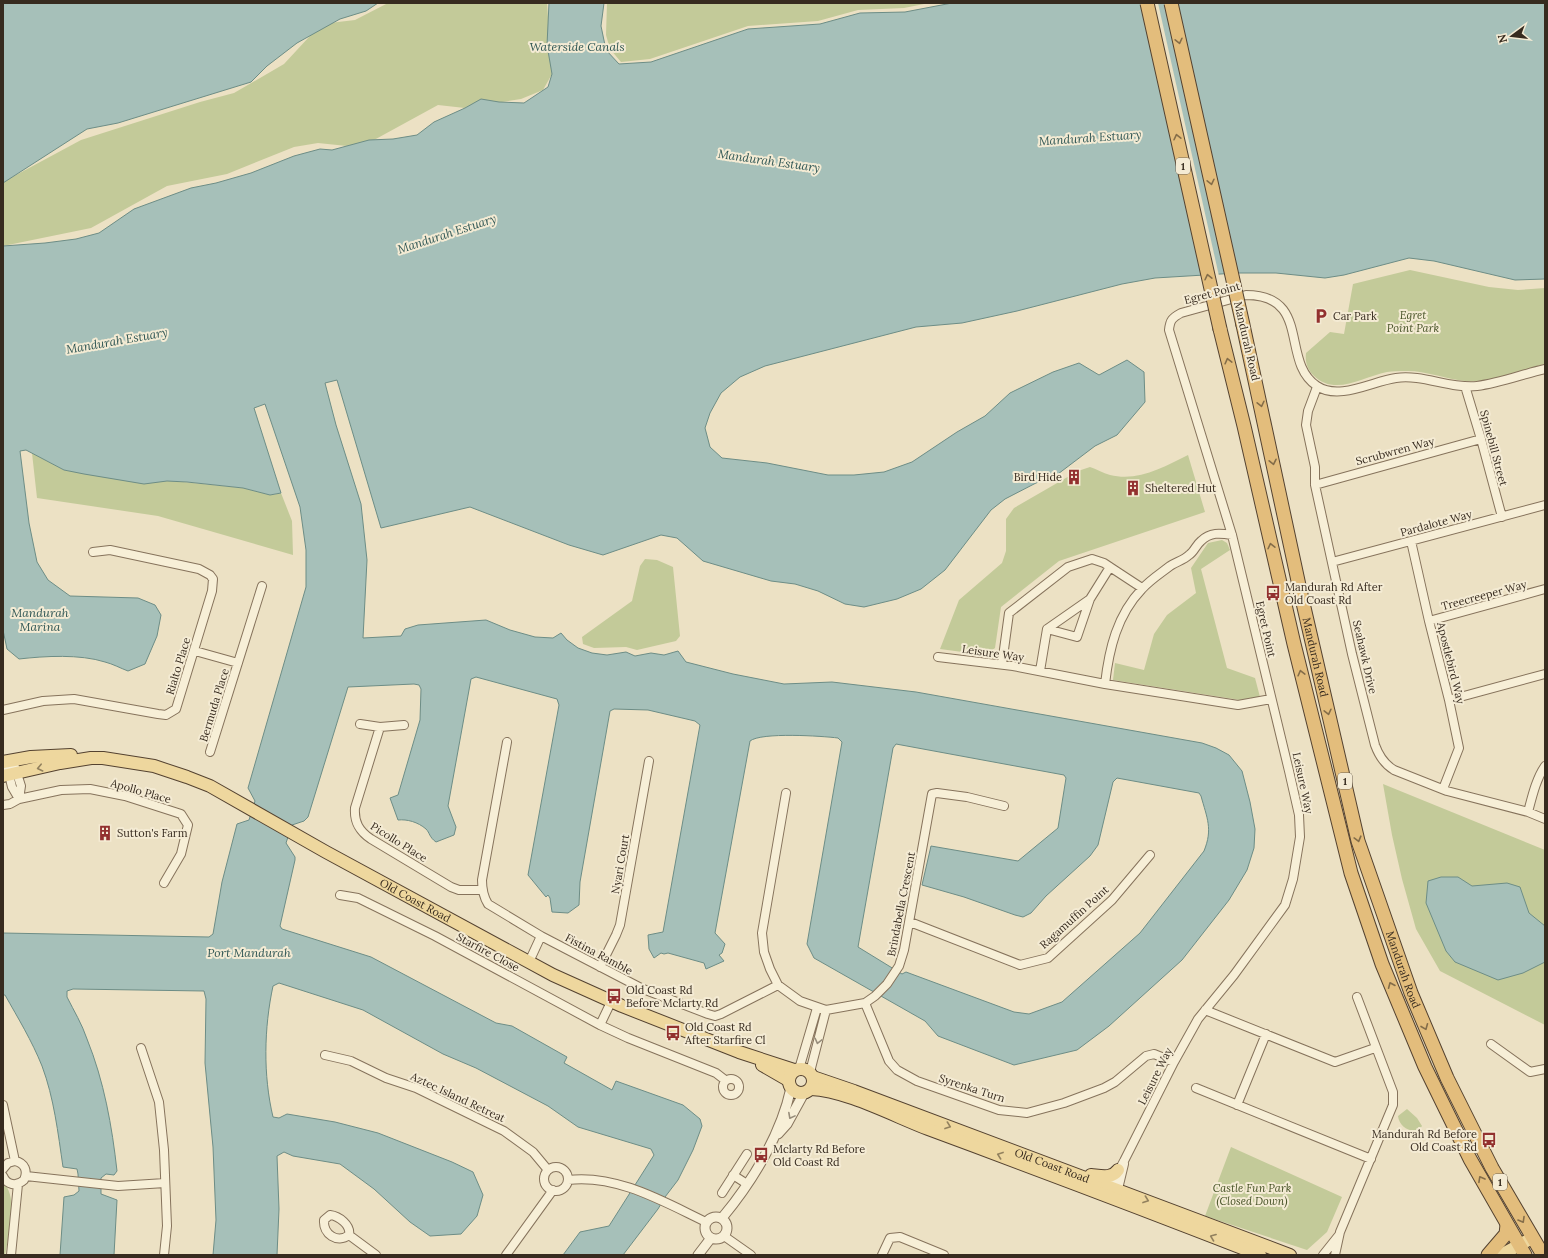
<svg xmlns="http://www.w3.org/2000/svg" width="1548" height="1258" viewBox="0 0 1548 1258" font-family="Lora,serif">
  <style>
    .green { fill: #c3ca99 }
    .water { fill: #a6c0b9; stroke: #6d8d86; fill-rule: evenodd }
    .pier { fill: #ece1c4 }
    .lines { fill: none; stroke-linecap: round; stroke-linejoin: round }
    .minor-casing { stroke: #86735c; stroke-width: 10 }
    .tertiary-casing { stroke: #86735c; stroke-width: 11 }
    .primary-casing { stroke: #544230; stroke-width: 14 }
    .trunk-casing { stroke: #544230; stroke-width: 15 }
    .minor { stroke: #f7efd7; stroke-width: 8 }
    .tertiary { stroke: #f7efd7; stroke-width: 9 }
    .primary { stroke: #eed79e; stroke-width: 12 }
    .trunk { stroke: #e3bd7c; stroke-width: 13 }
    .trunk-bridge-casing { stroke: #544230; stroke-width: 15; stroke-linecap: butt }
    .trunk-bridge { stroke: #e3bd7c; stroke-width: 13 }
    .oneway { stroke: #846d49 }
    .oneway2 { stroke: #92815e }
    .oneway3 { stroke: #978d7b }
    .labels { text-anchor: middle; stroke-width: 4; stroke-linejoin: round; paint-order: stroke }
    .shield { fill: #f4ebd4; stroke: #706555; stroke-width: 1 }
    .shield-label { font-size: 10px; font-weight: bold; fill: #372b1f }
    .street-label { font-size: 11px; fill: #372b1f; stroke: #f4ebd4 }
    .park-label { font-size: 11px; font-style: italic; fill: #465226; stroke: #f4ebd4 }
    .poi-label { font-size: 11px; fill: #372b1f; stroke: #f4ebd4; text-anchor: start }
    .water-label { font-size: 12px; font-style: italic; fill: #2f5654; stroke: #f4ebd4 }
  </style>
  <rect width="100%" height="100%" fill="#ece1c4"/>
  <path class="green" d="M388,3H547L552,74L543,90L521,99L465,108L438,105L374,140L347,146L318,143L294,147L227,174L167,186L91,228L3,246V182L81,140L200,102L234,93L284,64L321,24L355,20Z
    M607,3H929L904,8L858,10L818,21L748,26L650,59L621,62L610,49L606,35Z
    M1410,270L1489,287L1518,290L1545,288V364C1522,370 1488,383 1465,381C1446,379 1423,370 1405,371C1399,371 1393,371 1387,372C1362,377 1335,397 1313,375C1307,368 1305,362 1306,353L1330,332L1344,334L1353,284Z
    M32,453L64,470L243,488L272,495L281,493L292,521L293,555L158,516L37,498Z
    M1188,455L1205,512L1059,561L1001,607L995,648L985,655L940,649L959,600L1002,563L1006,551V519L1014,508L1078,471L1090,467C1096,469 1103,473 1110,475C1138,482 1164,467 1188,455Z
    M1222,540L1227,543L1230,550L1201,569L1227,668L1255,678L1260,697L1240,700L1113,680L1115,663L1144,670L1154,634L1167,615L1196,593L1191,568L1208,543Z
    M645,559L657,560L673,567L680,636L676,641L637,650L626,647L594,648L583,644L582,637L632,601L640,566Z
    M1383,784L1545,850V1025L1440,971L1416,929L1402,879L1392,835Z
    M1407,1109L1417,1118L1422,1126L1419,1130C1409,1133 1399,1126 1398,1116Z
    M1231,1147L1342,1197L1327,1232L1307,1250L1205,1216Z
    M3,1182C19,1198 9,1234 5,1255H3Z"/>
  <path class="water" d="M3,3H378L366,11L340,19L297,43L267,66L251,82L118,123L87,129L3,183Z
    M549,3H604L601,26L606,50L619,64L651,62L748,29L820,24L860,13L905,12L952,3H1545V279L1515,280L1434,261L1409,258L1344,275L1325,278L1276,273H1237L1155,278L1122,284L1017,311L962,323L916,327L765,366L740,377L721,393L710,413L705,428L710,447L722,458L767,463L828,475H854L884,472L912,462L957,432L985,416L1010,393L1053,372L1079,363L1099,375L1127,360L1144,372L1145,402L1117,435L1095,446L1054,477L1036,483L1005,499L991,510L945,570L921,589L897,599L864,607L845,604L818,591L795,584L771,581L703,561L677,538L661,535L603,555L569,545L470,507L381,528L337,380L325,383L336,425L361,504L367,560L363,638L401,636L405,629L418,625L486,620L510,630L535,637L553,638L561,633L567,640L578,648L592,653L607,655L626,652L635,656L651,653L664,655L678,651L686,662L733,674L784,684L832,682L916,692L1202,743L1216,748L1229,755L1242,771L1250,802L1255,829L1254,848L1247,870L1229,900L1182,960L1109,1026L1077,1050L1014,1065L938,1036L925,1021L814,958L807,944L842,742L838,738C822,736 761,732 750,741L715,933L725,944L722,953L719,955L724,961L706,969L704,963L668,953L664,954L661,953L654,958L649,949L648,935L663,932L700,725L695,721L648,710L614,709L610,711L580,882L579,905L568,913L552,912L550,898L548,895L546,897L528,875L559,705L557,699L476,677L471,679L448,806L456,827L454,835L436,842C429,837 430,833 426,829C418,822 407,819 398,820L390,798L398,795L420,720L421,689L419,685L414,684L348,687L308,817L304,821L292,825L286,843L295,857V860L280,926L282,929L371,957L496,1023L512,1026L567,1057L564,1063L612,1090L616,1081L683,1105L700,1119L702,1126L693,1150L678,1180L665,1197L658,1209L623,1255H563L580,1232L609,1226L654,1155L651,1149L578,1127L548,1106L476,1068L443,1054L363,1010L279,983L273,986C264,1028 263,1075 273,1117L279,1118L287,1114L335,1122L378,1133L452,1162L473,1172L483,1195L477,1216L461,1234L430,1236L410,1222L374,1189L340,1164L293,1156L284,1152L277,1156L279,1209L277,1255H213L216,1220L213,1147L205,1063L206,999L204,991L73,989L67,991V997C74,1011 82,1024 87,1039C104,1081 112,1126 117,1171L114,1175L106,1174L101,1178V1194L117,1200L114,1255H60L64,1197L74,1195L79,1191L78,1174L77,1169L63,1167C58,1133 54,1098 42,1066C32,1041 18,1018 5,995H3V933L209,937L213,934L222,882L237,824L249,820L255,801L248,788L306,587V550L300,507L265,404L254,408L281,493L270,495L243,488L187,482L167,481L144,484L84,474L64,470L26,450L20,451L29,523L37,562L48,580L70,596L138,598L155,605L161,615L157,636L145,664L128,671C120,668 113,664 105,662C80,654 45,656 19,659L7,649L3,630V246L45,243L76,239L99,233L134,209L191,188L216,183L251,173L294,156L320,149L332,150L369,140L393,139L417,135L434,122L465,108L481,99L499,102L524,103L548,87L552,74L547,45ZM896,744L1064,775L1066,778L1058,828L1018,861L931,846L922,885L964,897L1015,915L1023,917L1031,913L1046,896L1090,856L1098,845L1113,782L1117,778L1199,793L1201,796C1207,818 1213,829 1204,851L1140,933L1062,1002L1029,1014L1014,1012L906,972L902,974L858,947L893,748Z
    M1441,877H1458L1472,886L1507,883L1520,887L1529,913L1545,926V962L1523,973L1498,980L1455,962L1446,951L1426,903L1428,881Z"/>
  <path class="pier" d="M1145,3H1158L1219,276L1206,277Z"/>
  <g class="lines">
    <defs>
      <path id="minor" d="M1465,386L1481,439L1502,517
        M1317,387L1308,411L1306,425L1315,467V485L1352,654L1375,745C1379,756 1384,764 1394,770L1447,791L1528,812L1545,819
        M1315,485L1481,439
        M1411,541L1429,621L1449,700L1459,748L1443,789
        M1332,562L1545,505
        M1429,621L1545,589
        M1047,629L1077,637L1090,599
        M195,651L238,663
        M938,657L1013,666L1105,684L1238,705L1271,699
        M1002,664L1009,613L1068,567L1092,559L1104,563L1110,567
        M1040,671L1047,629L1090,599L1110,567L1142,588
        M1105,684C1109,649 1117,615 1142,589C1150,580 1161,573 1170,566C1176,562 1184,560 1189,555C1194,552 1196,545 1201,541C1210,532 1220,533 1232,535
        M1449,700L1545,674
        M3,710L43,701L74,699L158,714L166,715L176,709L212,591L213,579L210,575L199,569L110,550L93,552
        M360,724L380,727
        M404,725L380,727L355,808C354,822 359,831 371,839L451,887L459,890H482
        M507,742L482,880C482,889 483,896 488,904L541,936L529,962
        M210,752L262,586
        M13,761L21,786L19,799
        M6,762L12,787L19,799
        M786,793L762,933L764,952L770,969L778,985L800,1001L826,1010L865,1003L875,996L887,984L899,966L904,950L932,794L937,793L967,797L1004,806
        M3,805L10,804L19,799L61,790L90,789L125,796L181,814L188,825L181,854L164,883
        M1528,812C1532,797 1536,779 1545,766
        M340,895L358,898L435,936L600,1025L611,1002
        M910,922L1020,965L1048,958L1112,900L1150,855
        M541,936L643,989L708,1014L715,1016L721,1014L778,985
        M600,967L616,935L620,925L649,761
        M865,1003L889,1061L897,1070L917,1081L999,1110L1027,1113L1064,1103L1104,1088L1115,1082L1146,1056L1154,1054L1174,1062
        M1205,1010L1335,1062L1375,1048
        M600,1025L628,1038L716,1073L725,1080
        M1491,1044L1530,1072L1545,1069
        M141,1048L159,1102L164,1150L167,1226L164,1255
        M325,1055L351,1061L386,1078L416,1088L504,1131L533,1152L548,1170
        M799,1069L817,1008
        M810,1072L826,1010
        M723 1087a8 8 0 1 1 16 0a8 8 0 1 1-16 0Z
        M1196,1088L1371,1159
        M3,1105L15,1161
        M1237,1105L1266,1034
        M544 1179a12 12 0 1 1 24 0a12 12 0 1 1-24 0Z
        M3,1169L8,1163L15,1161C25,1163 28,1171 24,1180C16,1187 7,1185 3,1176
        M733,1175L747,1184
        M26,1176L118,1186L165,1183
        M568,1180C617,1174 664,1202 706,1222
        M1108,1191L1124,1161L1174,1062L1198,1019L1234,975L1285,905L1293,879L1300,837L1299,815L1289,771L1232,535L1169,330C1170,320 1172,318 1181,313L1246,295C1312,295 1280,362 1317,386C1339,401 1373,381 1396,378C1423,374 1450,389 1477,386C1500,383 1523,374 1545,369
        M722,1193L747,1154
        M1117,1193L1124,1164
        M330,1215C339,1216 351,1225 349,1235C337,1244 323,1234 324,1220Z
        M349,1235L376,1255
        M724,1236L751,1255
        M11,1255L18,1184
        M506,1255L553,1190
        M882,1255L890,1238L900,1237L944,1255
        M1323,1255L1339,1235
        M1335,1255L1340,1232L1393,1105V1092L1357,997"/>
      <path id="tertiary" d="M778,1134L787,1124L804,1093
        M705 1228a11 11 0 1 1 22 0a11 11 0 1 1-22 0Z
        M722,1218C752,1182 781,1135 791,1088
        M698,1255L711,1238"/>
      <g id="primary">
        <path d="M3,762L31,757L71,755"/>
        <path id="s1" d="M3,776L60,763L91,758H103L154,766L187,777L210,786L326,852L553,975L622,1006L739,1052L794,1070"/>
        <path d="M762,1065L788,1080"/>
        <circle cx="801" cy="1081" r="12"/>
        <path id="s2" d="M813,1077L854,1091L1290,1255"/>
        <path d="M811,1089C845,1090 894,1116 928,1129C1039,1170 1150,1212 1260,1255"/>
        <path d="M1091,1175C1101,1176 1112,1179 1118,1170"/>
        <path d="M1501,1255L1532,1238"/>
      </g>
      <g id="trunk">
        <path id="s3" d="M1243,325L1300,590L1358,841L1411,993L1447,1078L1492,1168L1543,1255"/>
        <path d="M1220,329L1244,426L1294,644L1351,873L1382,964L1425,1067L1470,1159L1525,1255"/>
        <path d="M1488,1255L1506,1234L1507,1225"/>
      </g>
    </defs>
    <use href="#minor" class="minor-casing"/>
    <use href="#tertiary" class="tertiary-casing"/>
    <use href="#primary" class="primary-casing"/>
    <use href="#trunk" class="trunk-casing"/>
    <use href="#minor" class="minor"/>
    <use href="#tertiary" class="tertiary"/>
    <use href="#primary" class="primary"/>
    <use href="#trunk" class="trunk"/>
    <defs>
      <path id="trunk-bridge" d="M1147,3L1220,329
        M1171,3L1243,325"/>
    </defs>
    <use href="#trunk-bridge" class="trunk-bridge-casing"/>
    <use href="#trunk-bridge" class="trunk-bridge"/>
  </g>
  <defs><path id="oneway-chevron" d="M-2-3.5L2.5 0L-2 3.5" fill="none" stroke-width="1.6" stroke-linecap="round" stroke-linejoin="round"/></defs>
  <g class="oneway">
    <use href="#oneway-chevron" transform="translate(1179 41) rotate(77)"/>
    <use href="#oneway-chevron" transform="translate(1177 137) rotate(-103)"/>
    <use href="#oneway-chevron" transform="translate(1211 182) rotate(77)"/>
    <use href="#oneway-chevron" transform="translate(1208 277) rotate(-103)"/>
    <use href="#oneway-chevron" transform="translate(1228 361) rotate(-104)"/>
    <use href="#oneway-chevron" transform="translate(1261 404) rotate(77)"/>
    <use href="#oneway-chevron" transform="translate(1273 462) rotate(78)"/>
    <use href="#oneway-chevron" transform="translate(1271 546) rotate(-103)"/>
    <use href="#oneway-chevron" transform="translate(1301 673) rotate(-104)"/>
    <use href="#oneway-chevron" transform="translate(1328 712) rotate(77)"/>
    <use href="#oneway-chevron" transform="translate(1358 839) rotate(75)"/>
    <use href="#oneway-chevron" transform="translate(1391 985) rotate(-113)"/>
    <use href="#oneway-chevron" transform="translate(1425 1027) rotate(68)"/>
    <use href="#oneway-chevron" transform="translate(1481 1179) rotate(-119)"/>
    <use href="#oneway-chevron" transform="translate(1522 1220) rotate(60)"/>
  </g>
  <g class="oneway2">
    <use href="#oneway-chevron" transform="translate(40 768) rotate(167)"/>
    <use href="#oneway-chevron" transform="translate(948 1126) rotate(20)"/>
    <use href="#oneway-chevron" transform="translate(1000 1155) rotate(-160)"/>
    <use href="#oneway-chevron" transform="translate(1146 1200) rotate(20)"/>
    <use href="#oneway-chevron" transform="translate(1213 1237) rotate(-159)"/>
  </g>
  <g class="oneway3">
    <use href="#oneway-chevron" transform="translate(818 1041) rotate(104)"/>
    <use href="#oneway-chevron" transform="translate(791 1116) rotate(118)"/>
  </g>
  <defs>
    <symbol id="parking-bare" viewBox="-9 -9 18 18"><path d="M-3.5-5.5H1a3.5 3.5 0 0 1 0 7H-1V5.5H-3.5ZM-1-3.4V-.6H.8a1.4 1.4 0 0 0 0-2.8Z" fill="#92302e" stroke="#f4ebd4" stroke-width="2.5" paint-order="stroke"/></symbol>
    <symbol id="building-bare" viewBox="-9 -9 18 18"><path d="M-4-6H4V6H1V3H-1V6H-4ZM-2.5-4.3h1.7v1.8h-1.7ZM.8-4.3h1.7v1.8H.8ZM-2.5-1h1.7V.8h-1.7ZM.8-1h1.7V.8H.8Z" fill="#92302e" stroke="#f4ebd4" stroke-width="2.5" paint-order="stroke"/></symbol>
    <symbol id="bus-bare" viewBox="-9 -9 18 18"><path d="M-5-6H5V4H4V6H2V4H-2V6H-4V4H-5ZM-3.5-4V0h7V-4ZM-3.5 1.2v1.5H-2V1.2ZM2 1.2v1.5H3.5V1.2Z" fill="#92302e" stroke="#f4ebd4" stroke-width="2.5" paint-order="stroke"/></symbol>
  </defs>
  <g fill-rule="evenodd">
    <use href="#parking-bare" x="1310" y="305" width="22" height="22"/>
    <use href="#building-bare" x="1063" y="466" width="22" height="22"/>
    <use href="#building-bare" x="1122" y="477" width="22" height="22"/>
    <use href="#bus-bare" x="1262" y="582" width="22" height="22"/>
    <use href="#building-bare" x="94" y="822" width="22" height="22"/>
    <use href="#bus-bare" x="603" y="985" width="22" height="22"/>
    <use href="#bus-bare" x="662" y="1022" width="22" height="22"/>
    <use href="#bus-bare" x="1478" y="1129" width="22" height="22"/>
    <use href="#bus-bare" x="750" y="1144" width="22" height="22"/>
  </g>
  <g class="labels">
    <g class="shield">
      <rect x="1176" y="158" width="14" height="16" rx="3"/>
      <rect x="1338" y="773" width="14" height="16" rx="3"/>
      <rect x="1493" y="1174" width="14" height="16" rx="3"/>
    </g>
    <g class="shield-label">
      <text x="1183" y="170">1</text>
      <text x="1345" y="785">1</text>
      <text x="1500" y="1186">1</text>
    </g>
    <g class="street-label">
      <text transform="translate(1212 293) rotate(-15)" y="4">Egret Point</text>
      <text transform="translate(1247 341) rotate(77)" y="4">Mandurah Road</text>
      <text transform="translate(1494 448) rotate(75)" y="4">Spinebill Street</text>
      <text transform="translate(1395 451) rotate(-15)" y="4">Scrubwren Way</text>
      <text transform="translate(1436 523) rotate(-15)" y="4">Pardalote Way</text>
      <text transform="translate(1484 595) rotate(-15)" y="4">Treecreeper Way</text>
      <text transform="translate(1266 629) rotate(77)" y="4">Egret Point</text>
      <text transform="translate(993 653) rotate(8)" y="4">Leisure Way</text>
      <text transform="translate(1365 657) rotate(77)" y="4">Seahawk Drive</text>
      <text dy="4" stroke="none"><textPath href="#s3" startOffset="340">Mandurah Road</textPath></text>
      <text transform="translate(1451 663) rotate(76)" y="4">Apostlebird Way</text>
      <text transform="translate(178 666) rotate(-73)" y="4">Rialto Place</text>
      <text transform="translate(214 705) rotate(-73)" y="4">Bermuda Place</text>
      <text transform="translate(1303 783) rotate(78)" y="4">Leisure Way</text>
      <text transform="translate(141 791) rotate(16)" y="4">Apollo Place</text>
      <text transform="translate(399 842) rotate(32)" y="4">Picollo Place</text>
      <text transform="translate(620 864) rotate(-80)" y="4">Nyari Court</text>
      <text dy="4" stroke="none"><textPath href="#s1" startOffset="448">Old Coast Road</textPath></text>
      <text transform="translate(901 904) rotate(-79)" y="4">Brindabella Crescent</text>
      <text transform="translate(1074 917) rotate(-42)" y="4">Ragamuffin Point</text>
      <text transform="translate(488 952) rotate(28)" y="4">Starfire Close</text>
      <text transform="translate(599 954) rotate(28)" y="4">Fistina Ramble</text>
      <text dy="4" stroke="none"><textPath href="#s3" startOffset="665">Mandurah Road</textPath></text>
      <text transform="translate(1155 1076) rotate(-63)" y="4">Leisure Way</text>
      <text transform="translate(972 1088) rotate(18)" y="4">Syrenka Turn</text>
      <text transform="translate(458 1097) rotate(25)" y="4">Aztec Island Retreat</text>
      <text dy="4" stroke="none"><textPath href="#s2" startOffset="255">Old Coast Road</textPath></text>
    </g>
    <g class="park-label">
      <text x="1413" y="319">Egret<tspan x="1413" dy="13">Point Park</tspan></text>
      <text x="1252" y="1192">Castle Fun Park<tspan x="1252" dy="13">(Closed Down)</tspan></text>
    </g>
    <g class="poi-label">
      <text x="1333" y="320">Car Park</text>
      <text x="1062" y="481" text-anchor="end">Bird Hide</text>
      <text x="1145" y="492">Sheltered Hut</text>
      <text x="1285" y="591">Mandurah Rd After<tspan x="1285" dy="13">Old Coast Rd</tspan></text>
      <text x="117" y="837">Sutton's Farm</text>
      <text x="626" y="994">Old Coast Rd<tspan x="626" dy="13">Before Mclarty Rd</tspan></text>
      <text x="685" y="1031">Old Coast Rd<tspan x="685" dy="13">After Starfire Cl</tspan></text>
      <text x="1477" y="1138" text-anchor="end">Mandurah Rd Before<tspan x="1477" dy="13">Old Coast Rd</tspan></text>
      <text x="773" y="1153">Mclarty Rd Before<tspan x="773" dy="13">Old Coast Rd</tspan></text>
    </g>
    <g class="water-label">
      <text x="577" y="51">Waterside Canals</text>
      <text transform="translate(1090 138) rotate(-4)" y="4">Mandurah Estuary</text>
      <text transform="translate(769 161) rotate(8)" y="4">Mandurah Estuary</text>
      <text transform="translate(447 234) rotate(-18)" y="4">Mandurah Estuary</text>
      <text transform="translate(117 341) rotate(-10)" y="4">Mandurah Estuary</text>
      <text x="40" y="617">Mandurah<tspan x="40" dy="14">Marina</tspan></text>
      <text x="249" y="957">Port Mandurah</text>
    </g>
  </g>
  <rect width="1548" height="1258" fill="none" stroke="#372b1f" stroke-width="8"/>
  <g transform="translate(1512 36) rotate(255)" stroke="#f4ebd4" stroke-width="3" paint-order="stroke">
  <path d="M0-3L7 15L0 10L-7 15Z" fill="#372b1f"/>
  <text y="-6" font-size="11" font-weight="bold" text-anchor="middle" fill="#372b1f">N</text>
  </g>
</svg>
